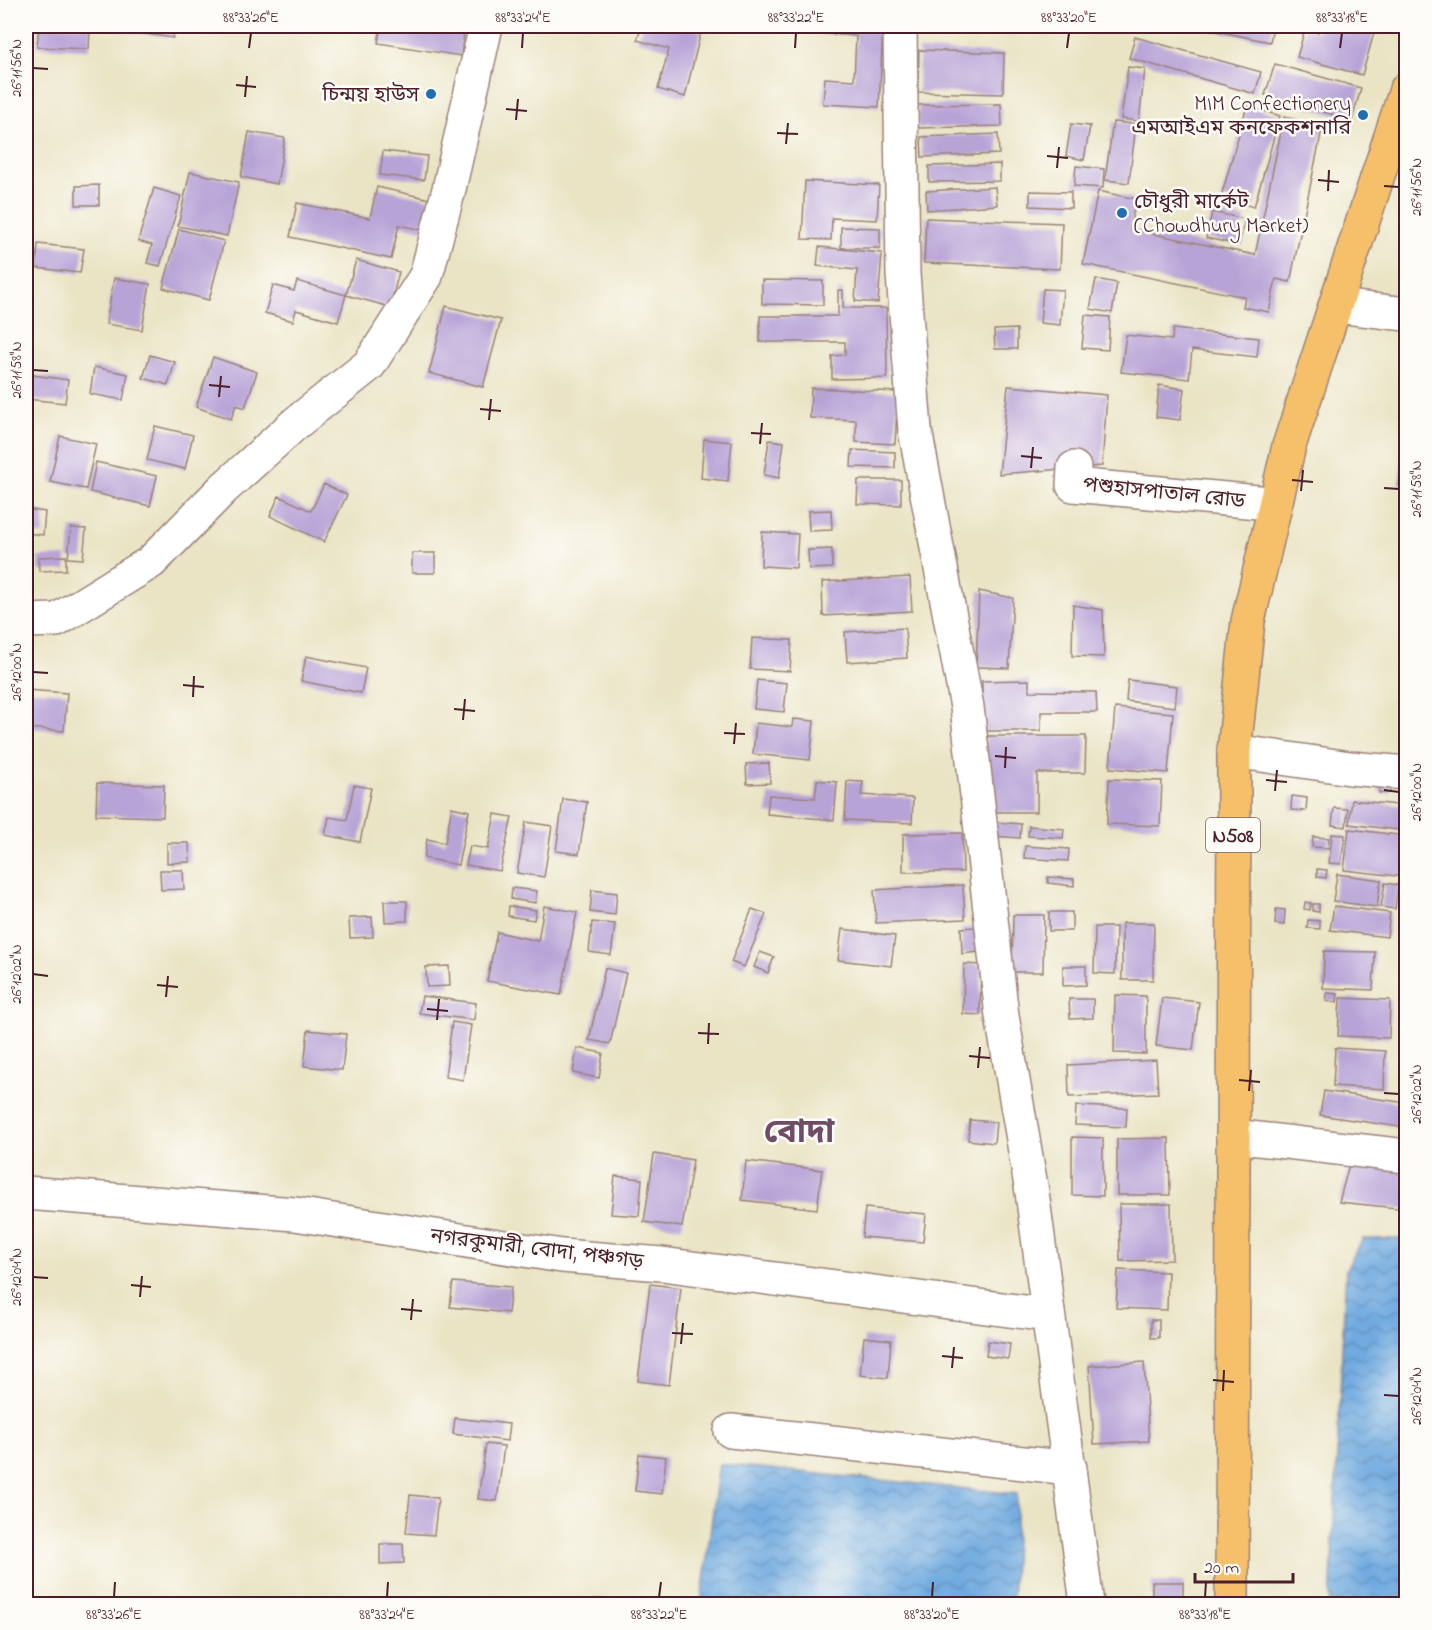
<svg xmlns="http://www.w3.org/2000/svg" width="1432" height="1630" viewBox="0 0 1432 1630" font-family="'Indie Flower','Noto Sans Bengali',sans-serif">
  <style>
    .water { fill: url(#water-waves); stroke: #5d6486; stroke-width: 1.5 }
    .building { fill: #b8a3d7 }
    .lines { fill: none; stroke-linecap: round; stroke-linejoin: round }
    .minor-casing { stroke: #9a8278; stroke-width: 36 }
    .highway-casing { stroke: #9a8278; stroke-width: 36 }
    .minor { stroke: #fff; stroke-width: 33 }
    .highway { stroke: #f6c06b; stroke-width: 33 }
    .ticks { fill: none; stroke: #4a1f2b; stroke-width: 2 }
    .poi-dot { fill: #1f6fb2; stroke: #fdfcf7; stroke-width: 2 }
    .labels { text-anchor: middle; stroke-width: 5; stroke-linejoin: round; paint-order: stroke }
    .shield { fill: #fdfcf7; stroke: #806168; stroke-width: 1.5 }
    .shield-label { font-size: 20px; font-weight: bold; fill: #4a1f2b }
    .poi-label { font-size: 21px; fill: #4a1f2b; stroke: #fdfcf7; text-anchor: end }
    .street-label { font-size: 21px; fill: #4a1f2b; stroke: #fdfcf7 }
    .town-label { font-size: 33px; font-weight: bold; fill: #704d67; stroke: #fdfcf7 }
    .neatline { fill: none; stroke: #4a1f2b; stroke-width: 2 }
    .ticks-label { font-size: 15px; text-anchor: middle; fill: #4a1f2b }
  </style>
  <defs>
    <pattern id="water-waves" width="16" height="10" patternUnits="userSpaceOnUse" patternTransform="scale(1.5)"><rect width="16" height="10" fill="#70aae0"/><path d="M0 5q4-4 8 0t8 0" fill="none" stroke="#5e8ab6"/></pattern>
  </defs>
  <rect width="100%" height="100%" fill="#fdfcf7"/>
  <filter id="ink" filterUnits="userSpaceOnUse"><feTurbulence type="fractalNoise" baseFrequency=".0167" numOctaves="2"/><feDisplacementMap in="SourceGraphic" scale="12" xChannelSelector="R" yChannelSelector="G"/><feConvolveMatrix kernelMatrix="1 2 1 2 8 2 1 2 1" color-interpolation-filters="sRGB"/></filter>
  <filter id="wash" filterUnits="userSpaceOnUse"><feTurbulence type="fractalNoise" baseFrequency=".008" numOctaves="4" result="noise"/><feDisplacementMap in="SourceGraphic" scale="24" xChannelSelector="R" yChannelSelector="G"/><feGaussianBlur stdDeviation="1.35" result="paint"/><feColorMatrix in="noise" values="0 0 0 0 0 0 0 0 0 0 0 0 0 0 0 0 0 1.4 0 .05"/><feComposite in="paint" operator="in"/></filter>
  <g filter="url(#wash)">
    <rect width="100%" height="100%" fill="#eae4c5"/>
    <path class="water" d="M1363,1239H1406V1604H1330L1346,1269Z
      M719,1464L1017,1494L1012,1604H701Z"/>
    <g id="blocks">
      <path class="building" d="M39,26H90L89,49L37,47Z
        M104,26H174L173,38L104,28Z
        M381,26H465L461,56L378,43Z
        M642,26H680L701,31L685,97L658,89L669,49L637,40Z
        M817,26H883L879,107L823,104L825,78L854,80L856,36L817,33Z
        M1192,26H1273L1270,42Z
        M1319,26H1376L1362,75L1297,57L1305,29L1318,32Z
        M1135,37L1261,72L1255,94L1129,58Z
        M919,50L1004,53L1003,94L918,92Z
        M1275,64L1361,88L1352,120L1265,95Z
        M1128,67L1145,69L1139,121L1121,119Z
        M1001,104L1002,126L918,128V105Z
        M1247,106L1280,116L1254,207L1221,197Z
        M1284,117L1323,125L1290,282L1276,279L1269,312L1243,307L1245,297L1083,264L1098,191L1136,199L1130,229L1255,255Z
        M1113,122L1136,124L1129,183L1105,180Z
        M1071,124L1090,126L1084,160L1066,156Z
        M249,132L285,138L277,184L241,177Z
        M998,134L999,154L922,157L921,137Z
        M383,151L427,156L424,180L380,175Z
        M1000,164V181L929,182V166Z
        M1076,166L1104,169L1103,188L1074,186Z
        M190,172L239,182L227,236L178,226Z
        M805,181L879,185L877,220L832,218L831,240L802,239Z
        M99,185V205H76V186Z
        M377,187L430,199L423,230L399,225L391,259L290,237L297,203L370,218Z
        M995,187L997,205L927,210L926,191Z
        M154,188L181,196L160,266L147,263L152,245L138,241Z
        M1030,191L1071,192V208L1030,206Z
        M1212,212L1245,219L1239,245L1206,238Z
        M926,218L1062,223L1060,269L924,263Z
        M841,227L880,228V248H841Z
        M179,229L224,241L209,300L163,288Z
        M38,244L84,249L80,273L36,268Z
        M819,247L882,253L878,303L855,301L857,270L817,266Z
        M356,260L399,272L390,307L346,295Z
        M114,278L150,284L142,330L106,324Z
        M1096,279L1117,283L1112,313L1090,309Z
        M762,280L823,281V305L762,304Z
        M297,281L346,295L338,322L296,310L293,321L265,313L273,285L294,291Z
        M1043,289L1063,290L1060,325L1040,323Z
        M838,290H843V308H886L887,378L832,379V356L845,355V342H760V316H838Z
        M446,306L501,320L483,387L429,373Z
        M1085,315L1110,317L1108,350L1082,348Z
        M1017,329V349H995L994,330Z
        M1173,329L1259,338L1257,357L1192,350L1189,379L1121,372L1126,335L1172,340Z
        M150,355L175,362L168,385L143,378Z
        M213,357L257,372L245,408L236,405L231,419L196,407Z
        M94,367L128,374L123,400L90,394Z
        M26,374L68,380L65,403L26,399Z
        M1159,385L1184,389L1180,420L1156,417Z
        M1008,386L1107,395L1102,466L999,474Z
        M811,388L898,392L895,444L856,442V420L810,418Z
        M155,426L193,435L185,469L147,460Z
        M60,436L96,444L86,489L50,482Z
        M1405,436H1406V486L1399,485Z
        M704,439L732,442L728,481L701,478Z
        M769,440L784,442L779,478L764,475Z
        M852,450L895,452V468L851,467Z
        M96,462L157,476L150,506L90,492Z
        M858,480H901V505L857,504Z
        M324,484L347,495L324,542L270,516L279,496L311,511Z
        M26,509L45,512L43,535L26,533Z
        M831,510L832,530L809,531L808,511Z
        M71,528L86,529L83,559L68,558Z
        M762,532L798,534L796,568L761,566Z
        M832,549V568L809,569L808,550Z
        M412,553H435V573H412Z
        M66,556V570L39,571L38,557Z
        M910,577L912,611L823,616L822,582Z
        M979,591L1013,598L1009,668L976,667Z
        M1073,605L1103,610L1104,657L1072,656Z
        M905,628L907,658L847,662L845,632Z
        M752,638L792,640L790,671L750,669Z
        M306,656L366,668L361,693L301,681Z
        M757,680L787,683L784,712L754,709Z
        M1029,680V691L1096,692L1097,712H1041V731H982V681Z
        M1128,680L1177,686L1175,707L1126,701Z
        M26,690L67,693L64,731L26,728Z
        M1115,708L1173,713L1168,773L1110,768Z
        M793,719L814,721L810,760L753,754L756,723L792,727Z
        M985,736H1086L1085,773H1037V812H984Z
        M769,763L770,783L747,784L746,764Z
        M1109,779L1162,781L1160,826L1107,824Z
        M817,780L837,782L834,820L767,814L769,795L815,798Z
        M847,781L863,782L861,795L913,798L912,823L845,820Z
        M97,783L164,785L163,817L96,815Z
        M1379,783H1391L1390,793H1379Z
        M354,785L371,788L360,842L325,835L329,817L347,820Z
        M1292,796L1307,798L1306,811L1291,810Z
        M563,799L587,802L579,854L556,851Z
        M1352,800L1406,806V831L1349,824Z
        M452,807L469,811L458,865L424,858L427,839L445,843Z
        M1334,808L1348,809L1346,827L1332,825Z
        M495,814L512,817L500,871L466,865L470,846L488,849Z
        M526,822L552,826L544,877L517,873Z
        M995,822L1021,824L1020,838L993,836Z
        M1029,826L1064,829L1063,838L1028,836Z
        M1349,829L1406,836V877L1344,870Z
        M962,833L963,872H903V834Z
        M1332,834L1345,835L1341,864L1329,863Z
        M1313,837L1329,838L1328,848L1312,847Z
        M167,843H189L190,862L167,863Z
        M1025,846L1069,849L1068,861L1024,858Z
        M1317,869L1327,870L1326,878L1317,877Z
        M160,870H183L184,889L161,890Z
        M1337,874L1381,880L1377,907L1333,901Z
        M1048,877L1074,879V886L1048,883Z
        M1385,883L1398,885L1395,909L1381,907Z
        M963,885L965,919L876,923L874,890Z
        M512,888L537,891L535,903L511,899Z
        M592,890L617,893L615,915L590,912Z
        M384,901H407V921L385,922Z
        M1305,902L1311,903L1310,910L1304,909Z
        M1313,904H1319V912L1313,911Z
        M509,906L536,910L534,920L508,916Z
        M544,906L577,912L561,995L487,981L497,932L538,941Z
        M1334,906L1390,913L1387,937L1330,930Z
        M752,909L766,914L744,967L731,962Z
        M1276,909L1285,910L1284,925L1275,924Z
        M1049,912H1072V931H1049Z
        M1013,915H1044L1043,972H1012Z
        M372,917L373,937L350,938L349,918Z
        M1308,920L1320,921V929L1307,928Z
        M592,922L615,924L611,955L589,952Z
        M1122,923H1154L1153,980H1122Z
        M977,927L978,952L962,954L961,928Z
        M1095,927H1116L1115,974L1094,973Z
        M1403,927H1406V943H1401Z
        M842,929L895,936L891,966L838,960Z
        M1403,950L1406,951V968H1402Z
        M1324,951L1375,952L1373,990L1323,988Z
        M760,952L774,957L768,973L754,967Z
        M964,964L981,965L980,1015L963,1014Z
        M449,966L450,986L427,987L426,967Z
        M1063,966H1086V985L1063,986Z
        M605,968L626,973L610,1044L589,1040Z
        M1327,993L1338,994L1337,1002L1326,1001Z
        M1115,995L1146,996V1054L1114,1053Z
        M422,996L476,1003L474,1020L419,1013Z
        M1162,998L1199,1002L1193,1050L1156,1046Z
        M1340,998L1390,1000L1389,1038L1338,1036Z
        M1069,999H1093V1018L1070,1019Z
        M452,1022L471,1025L463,1080L445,1077Z
        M308,1030L346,1034L342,1070L304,1066Z
        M577,1048L603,1053L599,1078L573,1073Z
        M1335,1048L1385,1051L1384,1089L1333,1086Z
        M1156,1060L1158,1093L1069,1097L1068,1065Z
        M1324,1091L1406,1103V1128L1320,1115Z
        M1076,1106L1127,1108L1126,1127L1075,1125Z
        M970,1120L996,1122L994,1143L968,1140Z
        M1072,1137L1103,1138V1196L1072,1195Z
        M1169,1138L1170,1195H1117V1139Z
        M654,1154L693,1160L682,1227L644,1222Z
        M1351,1157L1406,1164V1209L1339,1202Z
        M746,1161L822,1170L817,1209L742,1200Z
        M615,1176L642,1179L639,1216L611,1214Z
        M1119,1204H1171L1172,1260L1120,1261Z
        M865,1208L926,1214L923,1242L862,1237Z
        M1118,1270L1168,1272L1167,1310L1116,1308Z
        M453,1282L511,1287L508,1313L450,1307Z
        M650,1284L681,1288L669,1385L638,1381Z
        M1151,1320H1159V1338H1151Z
        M864,1337L891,1340L888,1378L860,1375Z
        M988,1341L1010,1344L1008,1359L986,1356Z
        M1144,1362L1149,1441L1094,1444L1089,1366Z
        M455,1418L509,1424L507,1441L453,1434Z
        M486,1444L504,1446L497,1501L478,1499Z
        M639,1454L666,1457L662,1494L635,1491Z
        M410,1495L438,1498L434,1535L406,1533Z
        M380,1544H403L404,1563L380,1564Z
        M1152,1582H1183V1604H1152Z
        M594,1599L637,1602V1604H593Z"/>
    </g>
  </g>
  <g filter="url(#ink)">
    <use href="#blocks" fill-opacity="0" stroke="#9a8278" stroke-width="1.5"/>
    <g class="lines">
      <defs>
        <path id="minor" d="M900,26L903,274L915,430L967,707L1002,1016L1032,1192L1087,1604
          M1337,306L1406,314
          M1074,468L1073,485L1269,503
          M26,621L57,620L151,562L223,489L296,423L369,365L426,276L449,189L486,26
          M1234,751L1350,768L1406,773
          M1233,1136L1406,1156
          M26,1193L295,1214L562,1256L662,1264L1047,1315
          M731,1431L1070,1468"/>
        <path id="highway" d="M1232,1604L1234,751L1248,621L1289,446L1406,90"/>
      </defs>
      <use href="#minor" class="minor-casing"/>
      <use href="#highway" class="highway-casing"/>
      <use href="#minor" class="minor"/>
      <use href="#highway" class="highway"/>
    </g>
  </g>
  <path class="ticks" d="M249,48L251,33M522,48L523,33M795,48L796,33M1067,48L1069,33M1340,48L1342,33M33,68L48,69M236,85L256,87M245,97L247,76M506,109L527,111M516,120L518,99M777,133L798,134M786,144L788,123M1047,156L1068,158M1057,168L1059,147M1318,180L1339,182M1384,186L1399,187M1328,191L1329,170M33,370L48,371M209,385L230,387M219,397L221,376M480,409L501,411M489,420L491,399M751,433L771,434M760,444L762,423M1021,456L1042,458M1031,468L1033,447M1292,480L1313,482M1384,488L1399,489M1301,491L1303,470M33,672L48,673M183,685L204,687M193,697L194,676M454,709L475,711M463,720L465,699M724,733L745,734M734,744L736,723M995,756L1016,758M1005,768L1006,747M1266,780L1287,782M1384,790L1399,792M1275,791L1277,770M33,974L48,976M157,985L178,987M166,997L168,976M427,1009L448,1011M437,1020L439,999M698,1033L719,1034M708,1044L709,1023M969,1056L990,1058M978,1068L980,1047M1239,1080L1260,1082M1249,1091L1251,1070M1384,1093L1399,1094M33,1277L48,1278M131,1285L151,1287M140,1297L142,1276M401,1309L422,1311M411,1320L413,1299M672,1333L693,1334M681,1344L683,1323M942,1356L963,1358M952,1368L954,1347M1213,1380L1234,1382M1223,1391L1224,1370M1384,1395L1399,1396M114,1597L115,1582M387,1597L388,1582M659,1597L661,1582M932,1597L933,1582M1205,1597L1206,1582"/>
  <g class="poi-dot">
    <circle cx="431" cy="94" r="6"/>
    <circle cx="1363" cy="115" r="6"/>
    <circle cx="1122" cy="213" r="6"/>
  </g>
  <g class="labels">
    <rect class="shield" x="1206" y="818" width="54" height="34" rx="4.5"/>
    <g class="shield-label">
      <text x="1233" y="842">N508</text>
    </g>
    <g class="poi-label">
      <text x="419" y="101">চিন্ময় হাউস</text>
      <text x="1351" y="110">MIM Confectionery<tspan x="1351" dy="24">এমআইএম কনফেকশনারি</tspan></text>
      <text x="1134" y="208" text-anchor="start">চৌধুরী মার্কেট<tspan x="1134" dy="24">(Chowdhury Market)</tspan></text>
    </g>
    <g class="street-label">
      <text transform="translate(1164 492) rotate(6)" y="7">পশুহাসপাতাল রোড</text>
      <text transform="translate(537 1248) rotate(7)" y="7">নগরকুমারী, বোদা, পঞ্চগড়</text>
    </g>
    <g class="town-label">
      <text x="799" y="1142">বোদা</text>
    </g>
  </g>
  <rect width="1432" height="1630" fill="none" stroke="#fdfcf7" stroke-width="66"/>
  <path d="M1195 1573v9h98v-9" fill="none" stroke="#4a1f2b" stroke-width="3"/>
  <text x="1204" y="1573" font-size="18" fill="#4a1f2b" stroke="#fdfcf7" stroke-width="4.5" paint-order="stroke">20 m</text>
  <rect x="33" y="33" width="1366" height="1564" class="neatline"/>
  <g class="ticks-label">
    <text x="251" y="22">88°33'26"E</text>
    <text x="523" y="22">88°33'24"E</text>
    <text x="796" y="22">88°33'22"E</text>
    <text x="1069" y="22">88°33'20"E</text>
    <text x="1342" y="22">88°33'18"E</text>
    <text transform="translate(16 68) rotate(-90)" y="5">26°11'56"N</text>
    <text transform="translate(1416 187) rotate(-90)" y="5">26°11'56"N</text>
    <text transform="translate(16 370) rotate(-90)" y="5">26°11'58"N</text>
    <text transform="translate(1416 489) rotate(-90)" y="5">26°11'58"N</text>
    <text transform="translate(16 672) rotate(-90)" y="5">26°12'00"N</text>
    <text transform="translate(1416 792) rotate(-90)" y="5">26°12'00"N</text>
    <text transform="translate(16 974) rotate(-90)" y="5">26°12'02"N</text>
    <text transform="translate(1416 1094) rotate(-90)" y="5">26°12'02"N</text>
    <text transform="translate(16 1277) rotate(-90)" y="5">26°12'04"N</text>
    <text transform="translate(1416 1396) rotate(-90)" y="5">26°12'04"N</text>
    <text x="114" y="1619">88°33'26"E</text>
    <text x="387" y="1619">88°33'24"E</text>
    <text x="659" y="1619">88°33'22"E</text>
    <text x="932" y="1619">88°33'20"E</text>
    <text x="1205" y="1619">88°33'18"E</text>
  </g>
</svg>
